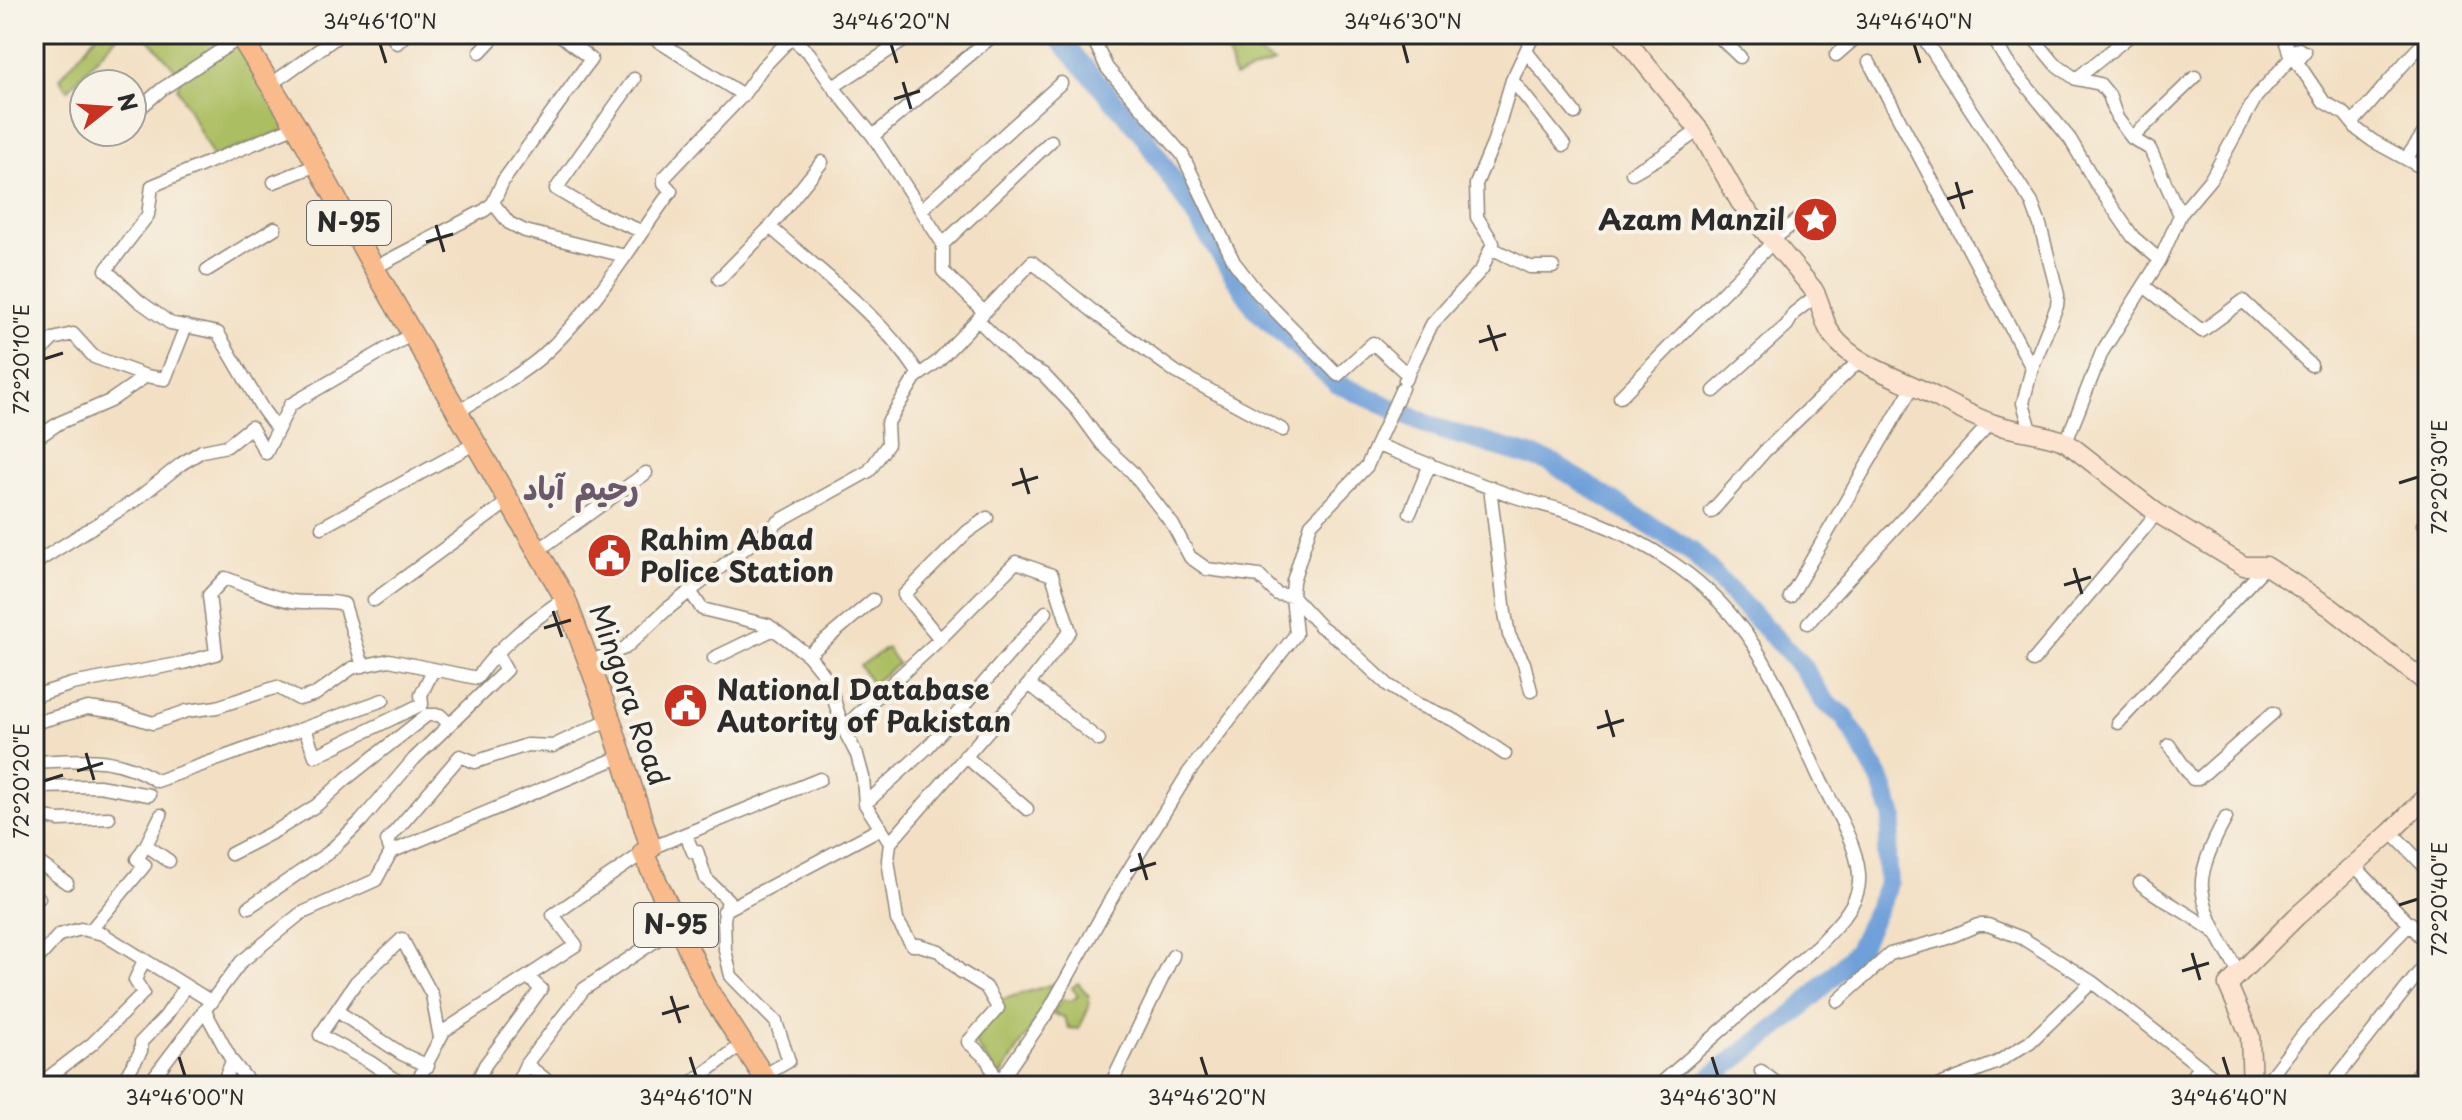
<svg xmlns="http://www.w3.org/2000/svg" width="2462" height="1120" viewBox="0 0 2462 1120" font-family="'Playpen Sans','Playpen Sans Arabic',sans-serif">
  <style>
    .green { fill: #acbe62; stroke: #6c7446; stroke-width: 2 }
    .lines { fill: none; stroke-linecap: round; stroke-linejoin: round }
    .river { stroke: #6fa0d9; stroke-width: 20 }
    .street-casing { stroke: #8f8678; stroke-width: 15 }
    .secondary-casing { stroke: #8f8678; stroke-width: 21 }
    .primary-casing { stroke: #8f8678; stroke-width: 23 }
    .street { stroke: #fff; stroke-width: 12 }
    .secondary { stroke: #fde4d1; stroke-width: 18 }
    .primary { stroke: #fabb8c; stroke-width: 20 }
    .ticks { fill: none; stroke: #2b2b2b; stroke-width: 3 }
    .labels { text-anchor: middle; stroke-width: 8; stroke-linejoin: round; paint-order: stroke }
    .shield { fill: #f7f3e8; stroke: #686764; stroke-width: 2 }
    .shield-label { font-size: 26px; font-weight: bold; fill: #2b2b2b }
    .poi-label { font-size: 28px; font-weight: bold; fill: #2b2b2b; stroke: #f7f3e8; text-anchor: start }
    .street-label { font-size: 28px; fill: #2b2b2b; stroke: #f7f3e8 }
    .quarter-label { font-size: 32px; font-weight: bold; fill: #6b596b; stroke: #f7f3e8 }
    .neatline { fill: none; stroke: #2b2b2b; stroke-width: 3 }
    .ticks-label { font-size: 20px; text-anchor: middle; fill: #2b2b2b }
  </style>
  <rect width="100%" height="100%" fill="#f7f3e8"/>
  <filter id="ink" filterUnits="userSpaceOnUse"><feTurbulence type="fractalNoise" baseFrequency=".0125" numOctaves="2"/><feDisplacementMap in="SourceGraphic" scale="16" xChannelSelector="R" yChannelSelector="G"/><feConvolveMatrix kernelMatrix="1 2 1 2 8 2 1 2 1" color-interpolation-filters="sRGB"/></filter>
  <filter id="wash" filterUnits="userSpaceOnUse"><feTurbulence type="fractalNoise" baseFrequency=".006" numOctaves="4" result="noise"/><feDisplacementMap in="SourceGraphic" scale="32" xChannelSelector="R" yChannelSelector="G"/><feGaussianBlur stdDeviation="1.8" result="paint"/><feColorMatrix in="noise" values="0 0 0 0 0 0 0 0 0 0 0 0 0 0 0 0 0 1.4 0 .05"/><feComposite in="paint" operator="in"/></filter>
  <g filter="url(#wash)">
    <rect width="100%" height="100%" fill="#f3e0c4"/>
    <path class="green" d="M97,34H119L68,90L60,78Z
      M144,34H231L296,126L213,157L177,87L182,77Z
      M1229,46L1247,48L1274,63L1234,77L1227,49Z
      M887,648L898,664L872,684L860,666Z
      M1060,982L1000,1078L975,1043L1000,1000Z
      M1078,983L1089,996V1007L1079,1029L1069,1028L1064,1017L1052,1014L1062,999L1071,1001L1078,996L1072,988Z"/>
    <g class="lines">
      <path class="river" d="M1055,34L1142,133L1256,309L1338,384L1436,428L1551,462L1692,552L1801,665L1824,701L1844,716L1861,745L1882,783L1893,817L1886,856L1888,883L1886,890L1858,950L1798,1011L1700,1086"/>
    </g>
  </g>
  <g filter="url(#ink)">
    <g class="lines">
      <defs>
        <path id="street" d="M390,34L397,43L406,34
          M647,34L743,95
          M787,34L809,53L833,87L873,136L921,210L943,244V271L983,311L978,320L1020,362L1043,374L1077,410L1102,444L1132,472L1173,525L1190,557L1207,569L1259,576L1277,594L1292,596L1320,626L1342,642L1388,685L1417,704L1456,721L1505,754
          M1091,34L1107,68L1182,154L1234,262L1258,293L1338,375L1373,343L1408,375
          M1716,34L1740,57
          M1921,34L2032,203L2040,225L2058,295L2057,306L2032,368L2023,403L2031,430
          M1991,34L2007,62L2070,139L2095,182L2133,237L2160,260
          M2036,34V41L2055,64L2076,79L2100,84L2109,95L2117,118L2132,138L2150,149L2180,215
          M2283,34L2289,52L2299,49
          M1526,51L1575,113
          M480,52L497,34
          M2305,52L2297,62L2324,102L2345,114L2358,130L2373,141L2428,171
          M1836,55L1860,34
          M1869,62L2032,368
          M634,79L556,189L591,210L641,231
          M2076,79L2132,34
          M1512,80L1564,145
          M270,85L341,34
          M833,87L914,34
          M132,115L162,89L241,37
          M2353,122C2380,95 2400,64 2428,39
          M873,136L995,34
          M2132,138L2195,77
          M2406,159L2428,127
          M1632,173L1662,156L1699,130
          M274,182L317,165
          M493,203L509,223L525,231L625,256
          M921,210L1061,83
          M770,227C821,272 881,316 919,374
          M943,244L1051,141
          M1491,248L1530,267H1553
          M374,268L485,210L493,203L503,181L591,59L559,34
          M207,270L275,228
          M719,279L770,227L822,162
          M2144,286L2202,331L2243,301L2311,365
          M34,358L53,339L73,334L94,357L146,376L165,379L186,326
          M1405,380L1432,324L1482,269L1493,243L1477,217L1476,184L1493,144L1512,80L1534,34
          M1714,391L1787,325L1794,313L1817,295
          M1620,397L1770,245L1771,241L1813,208
          M458,412C485,394 517,378 541,357C593,311 630,247 671,191L664,183V178L743,95L762,68L790,39
          M277,429L263,410L218,333L170,323L139,301L106,270L148,215L152,186L296,126
          M34,440L59,423L110,401L146,376
          M2066,442L2102,352L2160,260L2180,215L2212,177L2256,97L2299,49
          M1377,445C1422,461 1467,480 1513,496C1540,505 1568,510 1594,521C1646,542 1701,576 1736,621C1774,667 1795,727 1821,781C1835,810 1868,861 1857,893C1850,914 1831,931 1817,946L1658,1086
          M266,453L290,405L412,334
          M1490,487L1505,613L1509,635L1524,663L1531,691
          M1711,512L1765,451L1861,359
          M1410,513L1430,464
          M2423,525L2428,531
          M322,527L476,443
          M537,551L646,473
          M34,564L137,499L181,464L202,451L227,446L251,427L266,453
          M690,591L702,609L768,625L808,655L822,672L830,687L843,728L857,755L863,777L865,804L890,843L888,860L897,920L912,945H919L939,951L960,971L986,987L998,1008L968,1042L987,1059L998,1084
          M1790,597L1913,386
          M374,600L509,501
          M1808,623L1990,423
          M940,639L904,595L967,532L987,518
          M808,655L873,600
          M714,658L774,629
          M2033,661L2157,513
          M588,662L625,648L666,610L781,520L869,471L888,444L887,424L915,378L937,362L1032,262L1100,317L1176,372L1283,430
          M1029,684L1099,740
          M34,696L72,684L183,663L216,654L209,595L225,578C247,586 269,597 292,601C310,604 326,599 344,604L363,666
          M34,723L88,708L117,712L153,723L187,711L217,707L277,687L299,699L316,694L352,668L389,660L477,678C500,644 532,621 565,598
          M2118,723L2266,566
          M843,728L940,639L1016,562L1052,575L1070,631L1029,684L890,843
          M305,729L315,756L422,704L421,695L433,670
          M2169,745L2193,779H2198L2273,713
          M965,756L1027,809
          M34,762C82,760 115,754 157,781L383,700
          M34,787L99,786L149,795
          M865,804L927,748L1046,612
          M34,814L59,820L109,818
          M161,815L146,845L169,861
          M2226,818C2216,836 2200,867 2202,888C2206,919 2224,948 2240,974
          M2391,832L2428,870
          M686,835L693,852L697,851L706,879L728,900L724,919L725,950L731,976L776,1022L789,1061L763,1076
          M651,848L820,779
          M391,852L622,756
          M231,854L279,829L317,805L347,778L427,715H440L449,724
          M34,859L67,883
          M2354,865L2428,944
          M2140,883C2164,902 2191,914 2216,933
          M34,894L39,898
          M249,907L328,853L361,821L414,759L506,670L496,653
          M724,911L881,828
          M90,931L145,865L137,859L146,845
          M34,963L59,935L81,929L103,934L212,1002
          M1838,1001L1890,954L1945,939L1978,925H1988L2022,938L2092,982L2225,1086
          M205,1011L232,1061L252,1086
          M337,1011L402,1054L428,1066
          M526,1064L554,1086
          M1761,1071L1780,1086
          M49,1077L92,1044L143,993L135,980L144,960
          M122,1083L141,1051V1042L165,1017L186,986
          M147,1086L241,962L300,914L376,880L391,852L387,841L460,756L475,762L527,745L553,746L610,719
          M222,1086L232,1061
          M405,1086L370,1062L320,1035L356,982L402,939L432,995L440,1038
          M415,1086L444,1031L576,945L553,915L643,853
          M475,1086L485,1065L541,989L529,978
          M516,1086L526,1064L584,989L676,927
          M688,1086L741,1045
          M1000,1086L998,1084L1048,1012L1111,899L1189,772L1296,634L1292,596L1293,581L1311,524L1367,466L1402,388
          M1110,1086L1173,956
          M1937,1086L1996,1063L2030,1042L2092,982
          M2186,1086L2199,1066
          M2263,1086L2306,1031L2411,923
          M2330,1086L2428,961
          M2408,1086L2428,1060"/>
        <path id="secondary" d="M1621,34L1700,131L1740,202L1813,289C1823,304 1821,320 1832,335C1855,365 1894,376 1926,392C1948,403 1970,416 1994,424C2018,432 2042,432 2066,442L2157,513L2244,566H2266L2330,607L2428,684
          M2252,1086L2250,1036L2228,985L2296,917L2391,832L2428,795"/>
        <path id="primary" d="M239,34L296,126L374,268L565,598L610,719L651,848L643,853L709,992L770,1086"/>
      </defs>
      <use href="#street" class="street-casing"/>
      <use href="#secondary" class="secondary-casing"/>
      <use href="#primary" class="primary-casing"/>
      <use href="#street" class="street"/>
      <use href="#secondary" class="secondary"/>
      <use href="#primary" class="primary"/>
    </g>
  </g>
  <path class="ticks" d="M380,44L386,63M891,44L897,63M1403,44L1408,63M1914,44L1920,63M903,82L911,109M894,99L920,91M1956,182L1964,209M1947,199L1973,191M436,225L444,252M426,242L453,234M1488,325L1497,351M1479,342L1506,334M44,359L63,353M1021,468L1029,494M2399,483L2418,477M1012,485L1038,477M2074,568L2082,594M2064,585L2091,577M553,611L562,637M544,628L571,620M1606,710L1614,737M1597,728L1624,720M86,753L94,780M77,771L103,763M44,781L63,775M1139,853L1147,880M1130,871L1156,863M2399,905L2418,899M2192,953L2200,980M2182,971L2209,963M671,996L680,1023M662,1014L689,1006M179,1057L185,1076M690,1057L696,1076M1201,1057L1207,1076M1712,1057L1718,1076M2223,1057L2229,1076"/>
  <defs>
    <symbol id="sight-disc" viewBox="-11 -11 22 22"><circle r="9.5" fill="#c8321e" stroke="#f7f3e8"/><path d="M0-6L1.8-2.2L6-1.7L2.9 1.2L3.7 5.4L0 3.3L-3.7 5.4L-2.9 1.2L-6-1.7L-1.8-2.2Z" fill="#fff"/></symbol>
    <symbol id="civic-disc" viewBox="-11 -11 22 22"><circle r="9.5" fill="#c8321e" stroke="#f7f3e8"/><path d="M-.6-6.5H3V-4.5H.6V-3L4-1V1h2V6H-6V1h2V-1L-.6-3ZM-1.2 2.5V6h2.4V2.5Z" fill="#fff"/></symbol>
  </defs>
  <g fill-rule="evenodd">
    <use href="#sight-disc" x="1790" y="194" width="51" height="51"/>
    <use href="#civic-disc" x="584" y="530" width="51" height="51"/>
    <use href="#civic-disc" x="660" y="680" width="51" height="51"/>
  </g>
  <g class="labels">
    <g class="shield">
      <rect x="307" y="201" width="84" height="44" rx="6"/>
      <rect x="634" y="903" width="84" height="44" rx="6"/>
    </g>
    <g class="shield-label">
      <text x="349" y="232">N-95</text>
      <text x="676" y="934">N-95</text>
    </g>
    <g class="poi-label">
      <text x="1785" y="230" text-anchor="end">Azam Manzil</text>
      <text x="640" y="550">Rahim Abad<tspan x="640" dy="32">Police Station</tspan></text>
      <text x="717" y="700">National Database<tspan x="717" dy="32">Autority of Pakistan</tspan></text>
    </g>
    <g class="street-label">
      <text transform="translate(629 695) rotate(71)" y="10">Mingora Road</text>
    </g>
    <g class="quarter-label">
      <text x="581" y="500">رحیم آباد</text>
    </g>
  </g>
  <rect width="2462" height="1120" fill="none" stroke="#f7f3e8" stroke-width="88"/>
  <g transform="translate(108 108) rotate(73)"><circle r="38" fill="#f7f3e8" stroke="#a5a39c" stroke-width="2"/>
  <path d="M0-6L14 30L0 20L-14 30Z" fill="#c8321e"/>
  <text y="-12" font-size="22" font-weight="bold" text-anchor="middle" fill="#2b2b2b">N</text>
  </g>
  <rect x="44" y="44" width="2374" height="1032" class="neatline"/>
  <g class="ticks-label">
    <text x="380" y="29">34°46'10"N</text>
    <text x="891" y="29">34°46'20"N</text>
    <text x="1403" y="29">34°46'30"N</text>
    <text x="1914" y="29">34°46'40"N</text>
    <text transform="translate(22 359) rotate(-90)" y="7">72°20'10"E</text>
    <text transform="translate(2440 477) rotate(-90)" y="7">72°20'30"E</text>
    <text transform="translate(22 781) rotate(-90)" y="7">72°20'20"E</text>
    <text transform="translate(2440 899) rotate(-90)" y="7">72°20'40"E</text>
    <text x="185" y="1105">34°46'00"N</text>
    <text x="696" y="1105">34°46'10"N</text>
    <text x="1207" y="1105">34°46'20"N</text>
    <text x="1718" y="1105">34°46'30"N</text>
    <text x="2229" y="1105">34°46'40"N</text>
  </g>
</svg>
